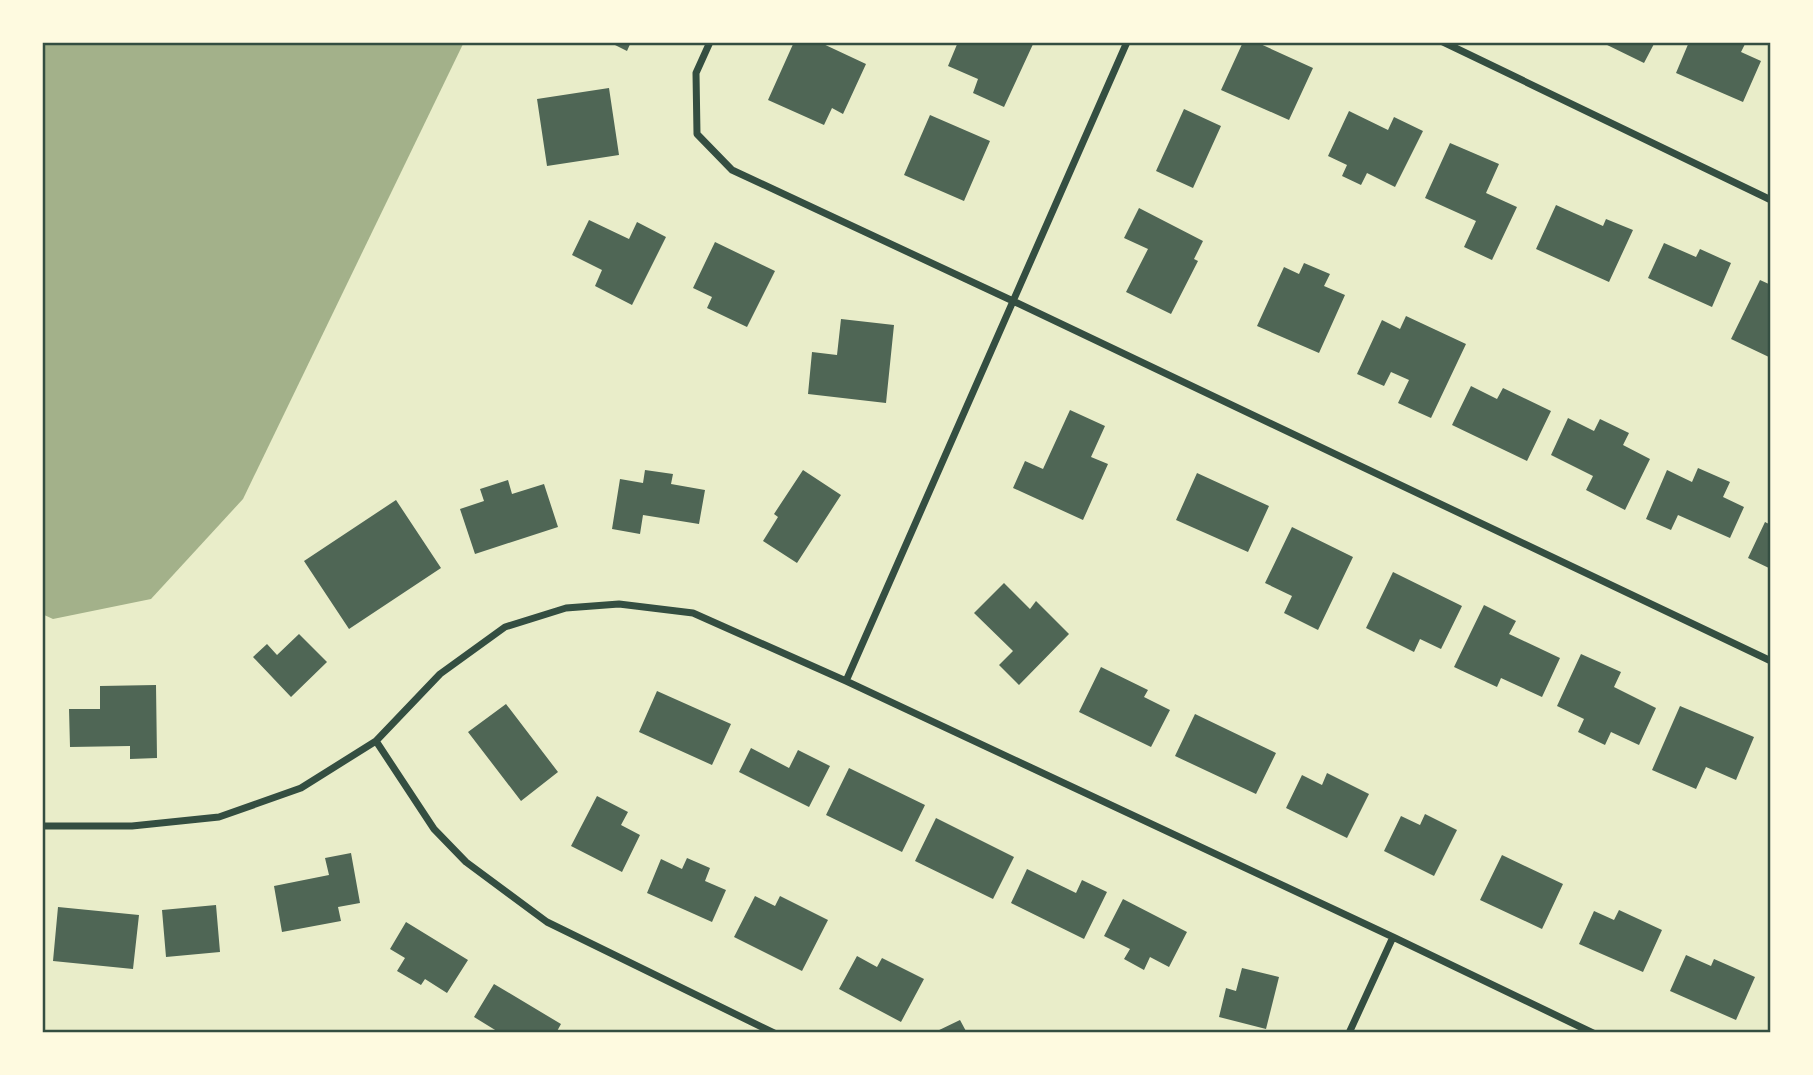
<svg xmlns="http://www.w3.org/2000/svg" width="1813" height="1075" viewBox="0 0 1813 1075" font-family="Overpass,sans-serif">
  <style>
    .water { fill: #a3b18a }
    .building { fill: #4f6655 }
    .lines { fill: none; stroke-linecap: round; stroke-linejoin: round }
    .minor { stroke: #344e41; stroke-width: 7 }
    .neatline { fill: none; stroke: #344e41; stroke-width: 2.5 }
  </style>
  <rect width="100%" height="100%" fill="#e9edc9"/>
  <path class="water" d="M42,42H464L243,499L151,599L53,619L42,614Z"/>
  <path class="building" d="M609,42H631L627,51Z
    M794,42H819L866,64L843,114L832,108L824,125L768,100Z
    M958,42H1034L1004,107L973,93L978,79L948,66Z
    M1243,42H1256L1313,68L1289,120L1221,90Z
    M1601,42H1655L1644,63Z
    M1689,42H1746L1741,52L1761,61L1743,102L1676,73Z
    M609,88L619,155L547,166L537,99Z
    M1184,109L1221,126L1193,188L1156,171Z
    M1349,111L1388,130L1394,117L1423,131L1395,187L1367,173L1361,185L1342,176L1347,165L1328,156Z
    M930,115L990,141L964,201L904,175Z
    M1450,143L1499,164L1486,193L1517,207L1492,260L1464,247L1476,221L1425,198Z
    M1556,205L1603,226L1606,219L1633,230L1609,282L1536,249Z
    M1139,208L1203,241L1194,259L1198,261L1171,314L1126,292L1148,249L1124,238Z
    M589,220L629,239L637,222L666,237L632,305L595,286L602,270L572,255Z
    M715,242L775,271L747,327L707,308L712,297L693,288Z
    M1664,243L1696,257L1700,249L1731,263L1712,307L1648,278Z
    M1304,263L1330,274L1324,286L1345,295L1319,353L1257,326L1284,267L1299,274Z
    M1760,280L1771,285V358L1731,339Z
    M1406,316L1466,344L1431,418L1398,403L1409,380L1391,372L1384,386L1357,374L1382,320L1400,329Z
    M841,319L894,325L886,403L808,394L812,352L837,355Z
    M1471,386L1497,399L1503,388L1551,411L1527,461L1452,425Z
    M1070,410L1105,426L1091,457L1108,464L1083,520L1013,488L1025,461L1043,469Z
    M1568,418L1594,431L1600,419L1629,433L1623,445L1650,459L1625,510L1586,490L1593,476L1551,455Z
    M1698,468L1730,482L1723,497L1744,507L1730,538L1678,515L1671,530L1646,519L1667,470L1692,482Z
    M645,470L673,474L671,484L705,490L699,524L643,515L640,534L612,529L620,479L643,483Z
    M803,470L841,495L797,563L763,541L778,517L774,514Z
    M1197,473L1269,506L1248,552L1176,520Z
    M508,480L512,494L544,484L558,527L475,554L460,509L484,501L480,489Z
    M396,500L441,568L349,629L304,561Z
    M1765,522L1771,525V569L1748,558Z
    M1292,527L1353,557L1318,630L1284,613L1292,596L1265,583Z
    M1393,572L1462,606L1441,649L1420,639L1414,652L1366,628Z
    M1004,583L1030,609L1036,601L1069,634L1019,685L999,665L1013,651L974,613Z
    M1484,605L1516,621L1509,634L1560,658L1542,697L1501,678L1497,687L1454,667Z
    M299,634L327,662L291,697L253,657L267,644L277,655Z
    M1581,654L1621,672L1614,687L1656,708L1639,745L1611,732L1605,745L1578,732L1584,719L1557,706Z
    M1101,667L1148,690L1144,697L1170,710L1151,747L1079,712Z
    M156,685L157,758L130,759V746L70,747L69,709H100V686Z
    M657,691L731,724L712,765L639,732Z
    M506,704L558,772L521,801L468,732Z
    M1680,706L1754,737L1736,780L1706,767L1696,789L1652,770Z
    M1195,714L1276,753L1256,794L1175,756Z
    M751,748L789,768L798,750L830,766L809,807L739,772Z
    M849,768L925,805L902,852L826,815Z
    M1327,773L1369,794L1347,838L1286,808L1302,775L1322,785Z
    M597,796L628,812L621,825L640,835L622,872L571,846Z
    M1425,814L1457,830L1434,876L1384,851L1401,816L1420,825Z
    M936,818L1014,857L993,899L915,861Z
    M351,853L360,903L338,907L341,921L282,932L274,886L329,875L325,858Z
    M1502,855L1563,884L1542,929L1480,900Z
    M687,858L710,868L705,881L726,890L712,922L647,893L661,859L682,869Z
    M1027,869L1076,893L1082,880L1107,892L1084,939L1011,903Z
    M755,896L775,906L780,896L828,920L802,971L734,937Z
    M1123,899L1187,932L1169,967L1150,957L1144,970L1124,959L1130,949L1104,936Z
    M216,905L220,952L166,957L162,910Z
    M58,907L139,915L133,969L53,961Z
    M1619,910L1662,930L1643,972L1579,944L1594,911L1614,920Z
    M406,922L468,960L447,993L425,979L421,985L397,971L405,958L390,949Z
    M1686,955L1711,966L1714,959L1755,977L1736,1020L1670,991Z
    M857,956L877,967L882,958L924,979L901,1022L839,989Z
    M1242,968L1279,977L1266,1029L1219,1017L1226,988L1236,991Z
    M494,984L561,1024L556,1033H500L474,1017Z
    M960,1020L967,1033H933Z"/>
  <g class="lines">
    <path class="minor" d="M710,42L696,73L697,134L732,170L1013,301L1771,661
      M1443,42L1771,200
      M846,681L1127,42
      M376,741L434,829L466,862L547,922L774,1033
      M42,826H132L219,817L301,788L376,741L440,674L505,627L566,608L619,604L693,613L846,681L1393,937L1593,1033
      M1349,1033L1393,937"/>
  </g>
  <rect width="1813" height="1075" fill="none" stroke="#fefae0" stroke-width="88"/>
  <rect x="44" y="44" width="1725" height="987" class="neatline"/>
</svg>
